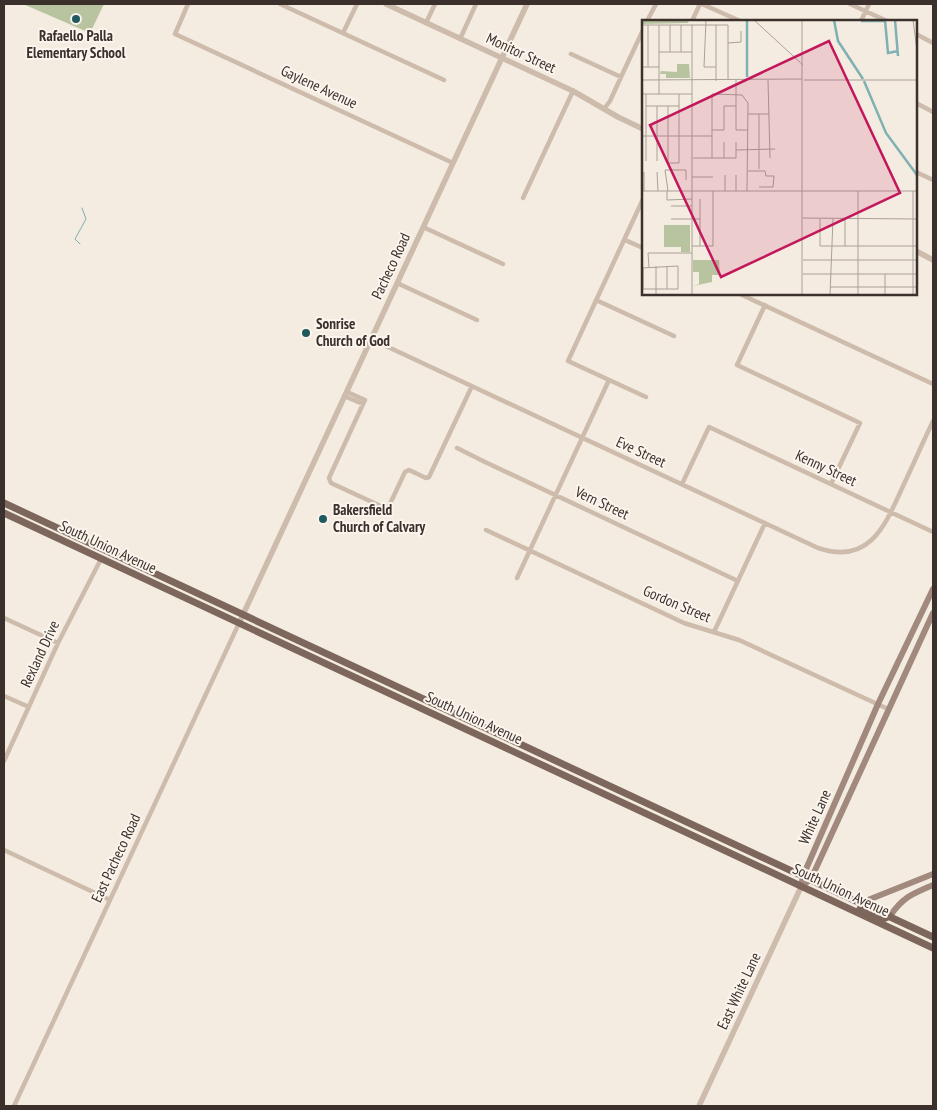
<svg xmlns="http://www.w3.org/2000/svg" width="937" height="1110" viewBox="0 0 937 1110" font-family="'PT Sans Narrow',sans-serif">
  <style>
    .green { fill: #b8c4a0 }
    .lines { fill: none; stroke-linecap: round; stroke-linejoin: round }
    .stream { stroke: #7fb0b2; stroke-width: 1 }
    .minor { stroke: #cdbbac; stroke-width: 4.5 }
    .tertiary { stroke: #cdbbac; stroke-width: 5.5 }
    .secondary { stroke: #a18a7d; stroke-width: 6 }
    .primary { stroke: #7d675c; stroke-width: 7 }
    .poi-dot { fill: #1f5a5e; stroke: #fbf5ee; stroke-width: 2 }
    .labels { text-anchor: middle; stroke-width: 4; stroke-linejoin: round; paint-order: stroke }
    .poi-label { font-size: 15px; font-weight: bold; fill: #3b302b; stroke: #fbf5ee; text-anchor: start }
    .street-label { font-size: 15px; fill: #3b302b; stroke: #fbf5ee }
    .inset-river { fill: none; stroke: #7fb0b2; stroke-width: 2.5 }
    .inset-road { fill: none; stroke: #aaa098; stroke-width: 1 }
    .view { fill: #c2185b; fill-opacity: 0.15; stroke: #c2185b; stroke-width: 2.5 }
    .inset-edge { fill: none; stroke: #3b302b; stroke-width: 2.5 }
  </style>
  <rect width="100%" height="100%" fill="#f4ebe1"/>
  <path class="green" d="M23,4H104L90,33Z"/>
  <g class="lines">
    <path class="stream" d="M80,244L75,239L86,219L82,208"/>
    <path class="minor" d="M188,4L175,34L453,163
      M280,4L444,80
      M702,4L740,21
      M850,4L887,21
      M647,21L656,4
      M692,21L700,4
      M861,21L869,4
      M426,23L435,4
      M343,33L357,4
      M916,34L933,43
      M460,39L476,4
      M571,54L621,77L643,30
      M916,103L933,112
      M604,109L610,101L621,77
      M916,172L933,180
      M523,198L573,91
      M643,199L568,361L646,397
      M423,227L503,264
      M625,240L643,248
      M397,283L477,320
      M740,294L933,384
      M596,300L674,336
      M765,305L737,365L860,423L831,484
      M371,339L818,548C871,566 886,523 904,484C914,463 923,442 933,421
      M344,396L363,404L365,400L347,392
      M363,404L329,478L331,483L385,508L389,506L405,472L409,470L426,478L429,477L472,386
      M457,448L485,462L738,581
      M682,484L709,427L933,532
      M486,530L684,623L739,640L888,709
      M517,578L609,380
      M4,618L58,643
      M714,632L765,523
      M4,696L29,707
      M4,761L58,643L101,559
      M4,850L110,900
      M14,1106L240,621"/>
    <path class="tertiary" d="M386,4L573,91L618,117L643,129
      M916,251L933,260
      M241,619L527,4
      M699,1106L801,887"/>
    <path class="secondary" d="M807,882L811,879L933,613
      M801,887L803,876L878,704L933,589
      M858,902L868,900L933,874
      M890,916C903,897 912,894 933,885"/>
    <path class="primary" d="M4,503L933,937
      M4,513L933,948
      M860,909L883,919L890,916"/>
  </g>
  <g class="poi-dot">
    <circle cx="76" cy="19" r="5"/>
    <circle cx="306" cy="333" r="5"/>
    <circle cx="323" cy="519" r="5"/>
  </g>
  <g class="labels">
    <g class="poi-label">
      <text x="76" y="41" text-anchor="middle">Rafaello Palla<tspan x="76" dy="17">Elementary School</tspan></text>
      <text x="316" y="329">Sonrise<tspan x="316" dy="17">Church of God</tspan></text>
      <text x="333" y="515">Bakersfield<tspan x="333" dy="17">Church of Calvary</tspan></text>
    </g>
    <g class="street-label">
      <text transform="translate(521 53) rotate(25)" y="5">Monitor Street</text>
      <text transform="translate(319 87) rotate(25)" y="5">Gaylene Avenue</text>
      <text transform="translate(391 266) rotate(-65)" y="5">Pacheco Road</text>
      <text transform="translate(641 452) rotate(25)" y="5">Eve Street</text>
      <text transform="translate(826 468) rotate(25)" y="5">Kenny Street</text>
      <text transform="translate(602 503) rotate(25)" y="5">Vern Street</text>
      <text transform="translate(108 547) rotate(25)" y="5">South Union Avenue</text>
      <text transform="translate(677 604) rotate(23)" y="5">Gordon Street</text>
      <text transform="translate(40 654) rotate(-65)" y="5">Rexland Drive</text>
      <text transform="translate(474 718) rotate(25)" y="5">South Union Avenue</text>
      <text transform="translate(815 817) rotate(-66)" y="5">White Lane</text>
      <text transform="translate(116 858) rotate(-65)" y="5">East Pacheco Road</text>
      <text transform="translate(841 890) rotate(25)" y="5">South Union Avenue</text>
      <text transform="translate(739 991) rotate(-65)" y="5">East White Lane</text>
    </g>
  </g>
  <g transform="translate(642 20)">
    <rect width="275" height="275" fill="#f4ebe1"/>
    <path d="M0,0H47L46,3L0,4ZM35,44H47L48,58H24V54H18L19,51L35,52ZM22,205H48V232H39V227H22ZM51,240H77L78,255H70V262L51,266L57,264V252H51Z" fill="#b8c4a0"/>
    <path class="inset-river" d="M192,0L196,21L221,59M243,0L246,33L256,31M253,0L256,36M219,1H242M105,57V0M222,61L244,113L275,155"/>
    <path class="inset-road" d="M64,0L62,47H74M112,0L161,45M271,0L275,30M0,5H86V59M86,23L99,22V11M17,32H50M28,32V5M39,32V5M0,47H17M6,47V5M0,60L160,59M94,60V110H106M126,60L128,138M162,60H275M74,61V5M0,74H50M17,74V5M4,86H37M26,86V143H37V74M106,94H127M70,110H82V86H94M0,116H70M82,122V138M94,130L133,129M51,138H94V122M70,138V74L100,75L106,83L105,171M4,141V74M15,141V86M117,149V94M106,151H123L124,156H132L131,167H117M2,152V171M15,152L16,171M50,157H71M0,171H275M25,171V180L50,179M26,171L23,150H44V160M83,171V155M94,171V155M216,171V275M271,171V275M29,186H50M161,198L275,199M29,199H58M178,199V226H275M50,226H71V171M58,226V179M203,226V199M161,240H275M14,246V275M25,246V269M7,247L6,233H50M0,248L36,246V269H1V248M161,254H275M188,267H275M50,275V5M160,275V0M188,275L191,199M243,275V254"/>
    <path class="view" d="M187,21L258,173L79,257L8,105Z"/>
    <rect width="275" height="275" class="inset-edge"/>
  </g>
  <rect width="937" height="1110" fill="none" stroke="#3b302b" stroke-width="10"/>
</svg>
